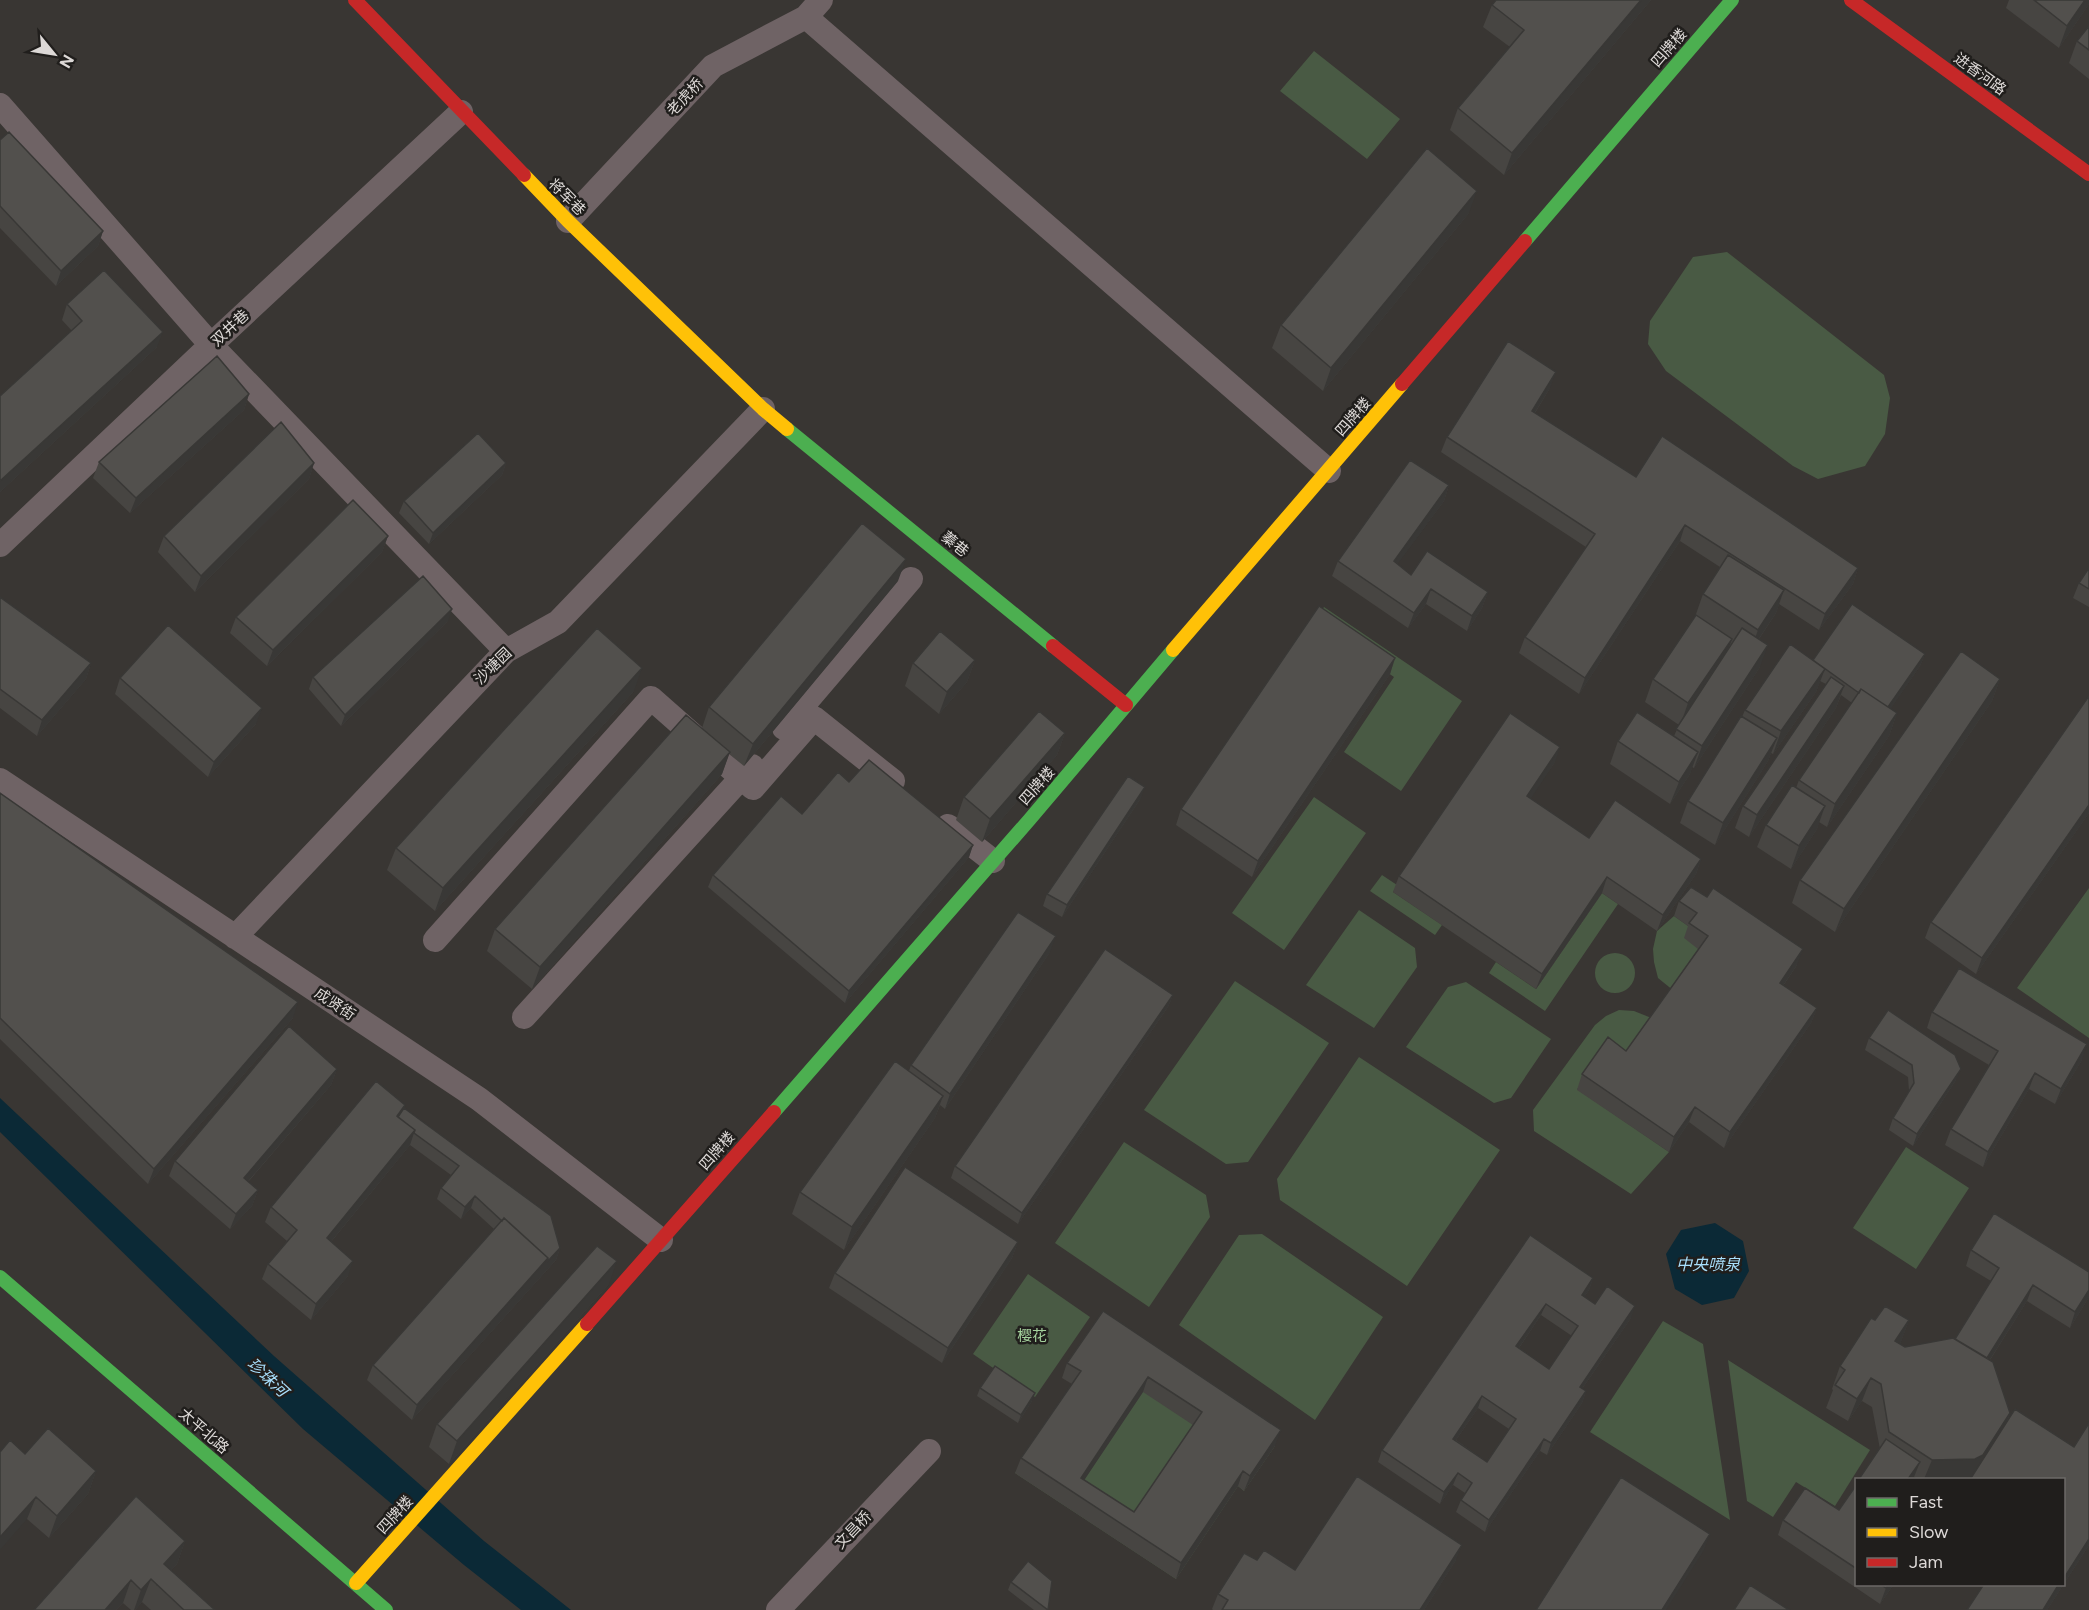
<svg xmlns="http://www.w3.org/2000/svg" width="2089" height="1610" viewBox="0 0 2089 1610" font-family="Figtree,'Noto Sans SC',sans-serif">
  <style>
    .green { fill: #495a44 }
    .water { fill: #0b2936 }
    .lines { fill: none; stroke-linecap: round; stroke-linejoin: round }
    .street { stroke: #6f6365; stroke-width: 24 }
    .fast { stroke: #4caf50; stroke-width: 14 }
    .slow { stroke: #ffc107; stroke-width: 14 }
    .jam { stroke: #c62828; stroke-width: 14 }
    .wall { fill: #474542; fill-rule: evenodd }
    .shaded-wall { fill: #393836 }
    .building { fill: #52504d; stroke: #393836; stroke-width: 1.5; fill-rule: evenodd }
    .labels { text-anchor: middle; stroke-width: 5; stroke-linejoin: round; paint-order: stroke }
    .street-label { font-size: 15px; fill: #ddd9d7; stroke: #201e1c }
    .park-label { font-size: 15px; fill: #a4d19c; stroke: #201e1c }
    .water-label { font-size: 16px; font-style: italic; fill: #a8dffc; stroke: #201e1c }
  </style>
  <rect width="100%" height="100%" fill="#393633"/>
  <path class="green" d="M1314,51L1400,119L1367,159L1280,91Z
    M1727,252L1884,375L1890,398L1885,434L1865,466L1818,479L1793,466L1666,371L1648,344L1650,321L1693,257Z
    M1324,607L1462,701L1401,791L1344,752L1394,677L1314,622Z
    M1314,797L1366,833L1284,950L1232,913Z
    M1382,875L1397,885L1393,892L1442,925L1435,935L1370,891Z
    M2089,888V1038L2017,988Z
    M1602,893L1618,904L1545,1011L1489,973L1496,962L1536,989Z
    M1359,910L1415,948L1417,967L1374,1028L1306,985Z
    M1674,916L1691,928L1702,952L1674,991L1658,978L1654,962L1653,949L1657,931Z
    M1595 973a20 20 0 1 1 40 0a20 20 0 1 1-40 0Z
    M1235,981L1329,1043L1248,1162L1226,1164L1144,1110Z
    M1466,982L1551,1039L1511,1098L1494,1103L1406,1047L1448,987Z
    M1619,1010L1634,1011L1654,1019L1621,1066L1577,1089L1669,1152L1631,1194L1534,1131L1533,1110L1595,1025L1606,1016Z
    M1359,1057L1500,1150L1407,1286L1280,1200L1277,1179Z
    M1124,1142L1206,1195L1210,1217L1149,1307L1055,1243Z
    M1906,1147L1969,1188L1916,1269L1853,1228Z
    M1262,1234L1383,1317L1315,1420L1179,1325L1239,1235Z
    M1028,1274L1090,1317L1035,1397L973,1354Z
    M1663,1321L1703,1344L1730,1520L1590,1432Z
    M1098,1327L1275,1446L1244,1491L1238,1486L1176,1579L1015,1473L1075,1387Z
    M1728,1360L1870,1450L1835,1506L1796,1482L1773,1517L1747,1501Z"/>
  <path class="water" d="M0,1098L274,1356L484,1541L571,1610H521L464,1565L303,1429L0,1132Z
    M1715,1223L1743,1241L1749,1271L1734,1298L1702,1305L1675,1289L1666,1254L1681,1230Z"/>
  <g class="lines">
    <path class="street" d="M806,17L1329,471
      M0,105L211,345L506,651
      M568,221L713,66L806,17L821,0
      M0,545L211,345L461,112
      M784,728L911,579
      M0,780L479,1099L661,1240
      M948,826L993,861
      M235,937L506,651L558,622L763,409
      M435,940L651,698L753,788L814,718L893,781
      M524,1017L752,766
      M778,1610L929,1451"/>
    <path class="fast" d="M1525,241L1732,0
      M787,429L1053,646
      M774,1112L1030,819L1173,650
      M0,1277L386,1610"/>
    <path class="slow" d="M524,175L568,221L763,409L787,429
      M1173,650L1402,384
      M356,1583L587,1324"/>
    <path class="jam" d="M355,0L524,175
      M1851,0L2089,174
      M1402,384L1525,241
      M1053,646L1126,705
      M587,1324L774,1112"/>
  </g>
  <path class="wall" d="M1496,0H1651L1504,175L1450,130L1458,108L1510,47L1483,27L1492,5Z
    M2009,0H2089V4L2059,48L2006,8Z
    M2089,26V79L2069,63L2077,41Z
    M0,140L103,231L98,246L56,286L0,228Z
    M1469,213L1323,391L1272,348L1281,325Z
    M67,304L157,347L0,492V396L72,331L62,320Z
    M1550,388L1535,413L1636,477L1858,568L1853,584L1819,630L1779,604L1776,613L1759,639L1760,667L1694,768L1692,767L1690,774L1670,804L1610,764L1618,741L1674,736L1679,725L1645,702L1653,679L1695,617L1703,594L1720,567L1680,541L1579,694L1519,653L1525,637L1586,547L1441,452L1447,437Z
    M249,394L244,410L130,513L93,478L99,462Z
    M314,463L309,479L195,592L158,552L164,536Z
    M506,463L502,475L429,544L399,513L404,501Z
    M1449,485L1444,501L1397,564L1411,575L1488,592L1482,608L1467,631L1426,604L1408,628L1332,576L1338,561Z
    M388,536L382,552L267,666L230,633L236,617Z
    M2089,568V607L2073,598L2079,583Z
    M898,581L744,766L729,754L722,774L532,989L487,951L495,929L702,728L709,707Z
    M0,597L91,663L86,679L37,736L0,708Z
    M448,621L341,726L309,689L313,677Z
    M1925,654L1920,666L1890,709L1897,713L1889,736L1827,827L1819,822L1817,829L1791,869L1757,847L1766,825L1796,788L1799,780L1852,703L1841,695L1836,708L1749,837L1735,828L1743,806L1826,684L1820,681L1816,692L1773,754L1771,753L1768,761L1715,845L1680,823L1688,801L1742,717L1745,710L1813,661Z
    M1395,658L1390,674L1252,877L1176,825L1181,809Z
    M975,660L967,682L939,714L905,686L913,663Z
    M120,678L256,724L208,777L115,694Z
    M2000,679L1992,701L1835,932L1792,903L1800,880Z
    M634,691L435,911L387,870L396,848Z
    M2089,696V813L1976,974L1925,938L1931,922Z
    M1065,733L1057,755L982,842L956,820L964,797Z
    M1555,762L1530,798L1589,838L1701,859L1696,874L1657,931L1602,893L1536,989L1393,892L1399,876Z
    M849,782L973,845L969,857L845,1003L708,887L713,875Z
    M0,793L293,1018L148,1184L0,1039Z
    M1141,798L1062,917L1043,906L1047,894Z
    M1679,901L1797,965L1783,986L1817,1008L1811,1023L1724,1148L1689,1122L1669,1152L1577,1090L1582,1074L1626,1051L1698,949L1684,938L1688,926L1674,916Z
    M1050,952L945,1109L940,1105L935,1118L844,1250L792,1214L800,1192L909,1071L911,1065Z
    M1173,995L1168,1007L1018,1224L951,1178L955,1166Z
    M1932,1012L2082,1060L2055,1104L2029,1089L1983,1167L1945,1145L1951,1129L1989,1065L1927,1028Z
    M1869,1038L1956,1080L1913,1146L1889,1130L1893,1118L1909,1091L1908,1077L1865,1050Z
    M337,1069L331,1085L248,1182L258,1190L252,1206L230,1229L169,1176L175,1161Z
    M405,1105L404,1108L560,1248L556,1260L412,1420L367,1380L373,1365L494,1229L471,1208L461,1219L437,1199L441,1188L451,1175L410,1145L331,1242L348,1276L311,1320L262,1279L268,1264L287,1241L265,1222L271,1207Z
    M1530,1235L1593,1278L1589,1290L1584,1297L1595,1304L1631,1318L1582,1389L1586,1391L1582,1403L1547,1455L1540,1451L1485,1532L1456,1512L1461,1500L1465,1493L1453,1485L1440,1504L1378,1462L1382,1450ZM1541,1315L1572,1336L1549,1369L1519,1348ZM1478,1408L1509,1429L1487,1462L1456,1440Z
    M1018,1242L1012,1258L942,1363L829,1288L835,1273Z
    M1971,1250L2089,1272V1297L2070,1328L2027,1301L1990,1360L2010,1413L2008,1420L2074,1447L2089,1423V1545L2047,1610L2064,1479H1918L1914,1477L1913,1479L1880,1449L1872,1407L1862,1401L1848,1421L1826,1408L1833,1390L1832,1389L1840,1366L1875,1320H1909L1900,1344L1905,1347L1955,1339L1991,1281L1966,1266Z
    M609,1284L449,1464L429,1447L437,1424Z
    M1103,1311L1275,1446L1244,1491L1238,1486L1176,1579L1015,1473L1021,1458L1072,1384L1062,1378L1067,1363ZM1143,1392L1193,1425L1134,1512L1084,1480Z
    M980,1388L1032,1401L1018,1423L977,1396Z
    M25,1454L96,1471L88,1494L49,1538L27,1519Z
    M1857,1484V1584H1894L1880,1604L1778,1535L1783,1520L1839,1510Z
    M185,1541L177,1564L171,1570L215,1610H151L142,1602L135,1610H131L123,1603L116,1610H34Z
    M1257,1560L1295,1570L1456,1560L1424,1610H1213L1212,1609L1218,1594Z
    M1011,1582L1048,1610H1034L1008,1590Z"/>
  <path class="shaded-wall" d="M1641,0H1651L1504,175L1512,153Z
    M2085,0H2089V4L2059,48L2067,26Z
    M1477,191L1469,213L1323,391L1331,368Z
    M103,231L98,246L56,286L61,271Z
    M163,332L157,347L0,492V481Z
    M1556,372L1550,388L1526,427L1532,411Z
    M249,394L244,410L130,513L136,498Z
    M314,463L309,479L195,592L201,576Z
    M506,463L502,475L429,544L433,533Z
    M1449,485L1444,501L1388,577L1394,561Z
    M1685,525L1680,541L1579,694L1585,678Z
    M388,536L382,552L267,666L273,650Z
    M906,559L898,581L744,766L753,744Z
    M1858,568L1853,584L1819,630L1825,614Z
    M1431,589L1426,604L1408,628L1414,613Z
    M1784,590L1776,613L1750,652L1758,630Z
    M1488,592L1482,608L1467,631L1472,616Z
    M452,609L448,621L341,726L345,715Z
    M1732,639L1724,662L1680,726L1688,703Z
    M1768,645L1760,667L1694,768L1702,746Z
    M1925,654L1920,666L1881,723L1885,711Z
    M1395,658L1390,674L1252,877L1258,861Z
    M975,660L967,682L939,714L947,692Z
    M91,663L86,679L37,736L42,720Z
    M642,668L634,691L435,911L443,888Z
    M1825,669L1816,692L1773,754L1781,731Z
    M2000,679L1992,701L1835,932L1844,909Z
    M1844,686L1836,708L1749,837L1757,815Z
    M262,708L256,724L208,777L214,762Z
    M1897,713L1889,736L1827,827L1835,804Z
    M1065,733L1057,755L982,842L990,819Z
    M1777,738L1768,761L1715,845L1723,823Z
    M1560,747L1555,762L1522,812L1527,796Z
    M730,752L722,774L532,989L540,967Z
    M1698,752L1690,774L1670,804L1679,782Z
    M1145,787L1141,798L1062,917L1067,905Z
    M2089,805V813L1976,974L1982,958Z
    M1825,806L1817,829L1791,869L1799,846Z
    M973,845L969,857L845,1003L849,991Z
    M1701,859L1696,874L1657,931L1663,915Z
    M1607,877L1602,893L1536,989L1542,974Z
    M1056,936L1050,952L945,1109L950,1094Z
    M1803,949L1797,965L1774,999L1780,983Z
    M1173,995L1168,1007L1018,1224L1022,1213Z
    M298,1002L293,1018L148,1184L154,1169Z
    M1817,1008L1811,1023L1724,1148L1730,1132Z
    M2087,1044L2082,1060L2055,1104L2061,1089Z
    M337,1069L331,1085L238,1193L244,1178Z
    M1961,1069L1956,1080L1913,1146L1917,1134Z
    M2035,1073L2029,1089L1983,1167L1988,1152Z
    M943,1096L935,1118L844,1250L852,1227Z
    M1695,1107L1689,1122L1669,1152L1674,1137Z
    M415,1130L410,1145L321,1254L327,1238Z
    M258,1190L252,1206L230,1229L236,1214Z
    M475,1196L471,1208L461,1219L465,1207Z
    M1018,1242L1012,1258L942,1363L948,1348Z
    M560,1248L556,1260L412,1420L417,1405L548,1258Z
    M353,1261L348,1276L311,1320L316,1304Z
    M617,1261L609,1284L449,1464L457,1441Z
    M1593,1278L1589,1290L1577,1307L1582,1295Z
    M2033,1285L2027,1301L1977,1380L1983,1365Z
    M2089,1290V1297L2070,1328L2075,1312Z
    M1546,1304L1541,1315L1512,1358L1516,1346Z
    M1635,1306L1631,1318L1575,1399L1580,1387Z
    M1909,1320L1901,1342L1887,1364L1895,1341Z
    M1148,1377L1143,1392L1075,1494L1081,1478Z
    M1871,1378L1862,1401L1848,1421L1857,1399Z
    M1586,1391L1582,1403L1547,1455L1551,1443Z
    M1035,1393L1032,1401L1018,1423L1021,1415Z
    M1482,1396L1478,1408L1449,1450L1453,1439Z
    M2010,1413L2002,1435L1970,1479H1924L1932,1460Z
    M1281,1430L1275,1446L1244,1491L1250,1476Z
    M1544,1439L1540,1451L1485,1532L1489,1520Z
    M1920,1462L1914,1477L1913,1479H1908Z
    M96,1471L88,1494L49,1538L57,1516Z
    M1243,1471L1238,1486L1176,1579L1181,1563Z
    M1458,1473L1453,1485L1440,1504L1444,1492Z
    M36,1497L27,1519L0,1550V1537Z
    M1710,1534L1704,1550L1666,1610H1662Z
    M2089,1539V1545L2047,1610H2043L2059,1584H2064V1578Z
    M185,1541L177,1564L156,1586L164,1564Z
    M1462,1545L1456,1560L1424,1610H1420Z
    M151,1579L142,1602L135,1610H134L141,1590Z
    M131,1580L123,1603L116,1610H105Z
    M1889,1584H1894L1880,1604L1886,1588Z"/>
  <path class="building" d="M1496,0H1641L1512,153L1458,108L1524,30L1492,5Z
    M2034,0H2085L2067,26Z
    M2089,26V50L2077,41Z
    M9,132L103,231L61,271L0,206V140Z
    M1427,148L1477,191L1331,368L1281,325Z
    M104,270L163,332L0,481V396L82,321L67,304Z
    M1508,341L1556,372L1532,411L1636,477L1662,436L1858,568L1825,614L1685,525L1585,678L1525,637L1595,534L1447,437Z
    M217,356L249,394L136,498L99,462Z
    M281,422L314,463L201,576L164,536Z
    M478,433L506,463L433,533L404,501Z
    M1410,460L1449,485L1394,561L1411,575L1427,551L1488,592L1472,616L1431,589L1414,613L1338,561Z
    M353,500L388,536L273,650L236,617Z
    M862,523L906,559L753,744L709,707Z
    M1728,555L1784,590L1758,630L1703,594Z
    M2089,568V589L2079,583Z
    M423,576L452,609L345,715L313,677Z
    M0,597L91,663L42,720L0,689Z
    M1852,604L1925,654L1888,707L1861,689L1859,693L1813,660Z
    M1319,606L1395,658L1258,861L1181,809Z
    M1696,615L1732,639L1688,703L1653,679Z
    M168,625L262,708L214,762L120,678Z
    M597,628L642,668L443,888L396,848Z
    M1742,628L1768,645L1702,746L1676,729Z
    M940,631L975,660L947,692L913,663Z
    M1790,644L1825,669L1781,731L1745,710Z
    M1961,651L2000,679L1844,909L1800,880Z
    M1831,677L1844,686L1757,815L1743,806Z
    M1861,689L1897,713L1835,804L1799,780Z
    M2089,696V805L1982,958L1931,922Z
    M1039,711L1065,733L990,819L964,797Z
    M1637,712L1698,752L1679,782L1618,741Z
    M1510,713L1560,747L1527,796L1589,838L1615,800L1701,859L1663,915L1607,877L1542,974L1399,876Z
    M686,715L730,752L540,967L495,929Z
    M1741,716L1777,738L1723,823L1688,801Z
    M869,760L973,845L849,991L713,875L781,796L802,814L838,772L849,782Z
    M1128,776L1145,787L1067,905L1047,894Z
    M1792,785L1825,806L1799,846L1766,825Z
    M0,793L298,1002L154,1169L0,1018Z
    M1691,887L1707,897L1713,888L1803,949L1780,983L1817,1008L1730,1132L1695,1107L1674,1137L1582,1074L1608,1037L1626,1051L1708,936L1689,923L1697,913L1679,901Z
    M1018,912L1056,936L950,1094L911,1065Z
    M1105,949L1173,995L1022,1213L955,1166Z
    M1959,968L2087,1044L2061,1089L2035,1073L1988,1152L1951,1129L1998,1051L1932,1012Z
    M1888,1010L1955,1055L1961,1069L1917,1134L1893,1118L1914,1083L1912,1065L1869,1038Z
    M289,1026L337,1069L244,1178L258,1190L236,1214L175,1161Z
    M895,1061L943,1096L852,1227L800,1192Z
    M376,1081L405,1105L397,1116L415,1130L327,1238L353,1261L316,1304L268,1264L297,1230L271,1207Z
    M404,1108L551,1216L560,1248L547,1262L548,1258L504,1218L502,1221L475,1196L465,1207L441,1188L459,1166L414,1133L415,1130L398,1117Z
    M905,1167L1018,1242L948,1348L835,1273Z
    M1994,1213L2089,1272V1290L2075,1312L2033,1285L1987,1358L1955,1339L1999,1268L1971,1250Z
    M504,1218L548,1258L417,1405L373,1365Z
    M1530,1235L1593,1278L1582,1295L1595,1304L1607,1286L1635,1306L1580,1387L1586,1391L1551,1443L1544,1439L1489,1520L1461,1500L1472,1483L1458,1473L1444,1492L1382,1450ZM1546,1304L1578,1326L1549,1369L1516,1346ZM1482,1396L1516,1419L1487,1462L1453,1439Z
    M597,1246L617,1261L457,1441L437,1424Z
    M1885,1306L1909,1320L1895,1341L1905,1347L1953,1338L1993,1362L2010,1413L1983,1455L1975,1459L1932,1460L1889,1432L1881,1384L1871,1378L1857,1399L1835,1385L1845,1370L1840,1366L1871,1318L1875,1320Z
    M1103,1311L1281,1430L1250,1476L1243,1471L1181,1563L1021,1458L1081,1371L1067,1363ZM1148,1377L1202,1412L1134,1512L1081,1478Z
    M995,1366L1035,1393L1021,1415L980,1388Z
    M2015,1409L2074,1447L2089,1423V1539L2064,1578V1479H1973L1971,1478Z
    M48,1428L96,1471L57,1516L36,1497L0,1537V1452L10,1440L25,1454Z
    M1886,1439L1920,1462L1908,1479H1859Z
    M1357,1476L1462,1545L1420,1610H1222L1228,1600L1218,1594L1244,1553L1257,1560L1264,1550L1295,1570Z
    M1621,1477L1710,1534L1662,1610H1536Z
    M1857,1484V1569L1783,1520L1805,1488L1839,1510Z
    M136,1496L185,1541L164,1564L215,1610H184L151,1579L141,1590L131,1580L105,1610H34Z
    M1028,1561L1052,1581L1048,1610L1011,1582Z
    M1880,1584H1889L1886,1588Z
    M1984,1584H2059L2043,1610H1967Z
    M1750,1585L1789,1610H1734Z"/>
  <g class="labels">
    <g class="street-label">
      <text transform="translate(1669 48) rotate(-49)" y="5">四牌楼</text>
      <text transform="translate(1980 74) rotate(36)" y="5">进香河路</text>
      <text transform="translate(685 97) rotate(-47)" y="5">老虎桥</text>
      <text transform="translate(567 197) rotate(45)" y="5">将军巷</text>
      <text transform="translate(230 328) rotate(-43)" y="5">双井巷</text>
      <text transform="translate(1353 417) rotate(-49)" y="5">四牌楼</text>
      <text transform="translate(955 544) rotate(39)" y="5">蓁巷</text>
      <text transform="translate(493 666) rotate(-44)" y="5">沙塘园</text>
      <text transform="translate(1037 786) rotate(-49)" y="5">四牌楼</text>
      <text transform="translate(335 1004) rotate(34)" y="5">成贤街</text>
      <text transform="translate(717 1151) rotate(-49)" y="5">四牌楼</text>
      <text transform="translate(204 1431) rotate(41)" y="5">太平北路</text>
      <text transform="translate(395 1515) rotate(-48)" y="5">四牌楼</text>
      <text transform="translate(853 1530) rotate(-46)" y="5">文昌桥</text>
    </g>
    <g class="park-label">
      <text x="1032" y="1341">樱花</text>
    </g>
    <g class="water-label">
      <text x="1708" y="1270">中央喷泉</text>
      <text transform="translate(268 1377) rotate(43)" y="6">珍珠河</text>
    </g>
  </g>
  <rect x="1855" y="1478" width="210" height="108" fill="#201e1c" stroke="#6c6967" stroke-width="1.5"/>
  <rect x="1867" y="1498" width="30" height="9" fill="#4caf50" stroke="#6c6967" stroke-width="1.5"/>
  <text x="1909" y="1508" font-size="18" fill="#ddd9d7">Fast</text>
  <rect x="1867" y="1528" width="30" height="9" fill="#ffc107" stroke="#6c6967" stroke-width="1.5"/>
  <text x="1909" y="1538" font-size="18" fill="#ddd9d7">Slow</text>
  <rect x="1867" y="1558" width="30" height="9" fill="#c62828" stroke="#6c6967" stroke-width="1.5"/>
  <text x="1909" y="1568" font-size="18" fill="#ddd9d7">Jam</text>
  <g transform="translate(54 54) rotate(120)" stroke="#201e1c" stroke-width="4.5" paint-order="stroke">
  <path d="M0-4.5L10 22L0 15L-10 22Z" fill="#ddd9d7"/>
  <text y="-9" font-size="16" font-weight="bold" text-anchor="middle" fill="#ddd9d7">N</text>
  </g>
</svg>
